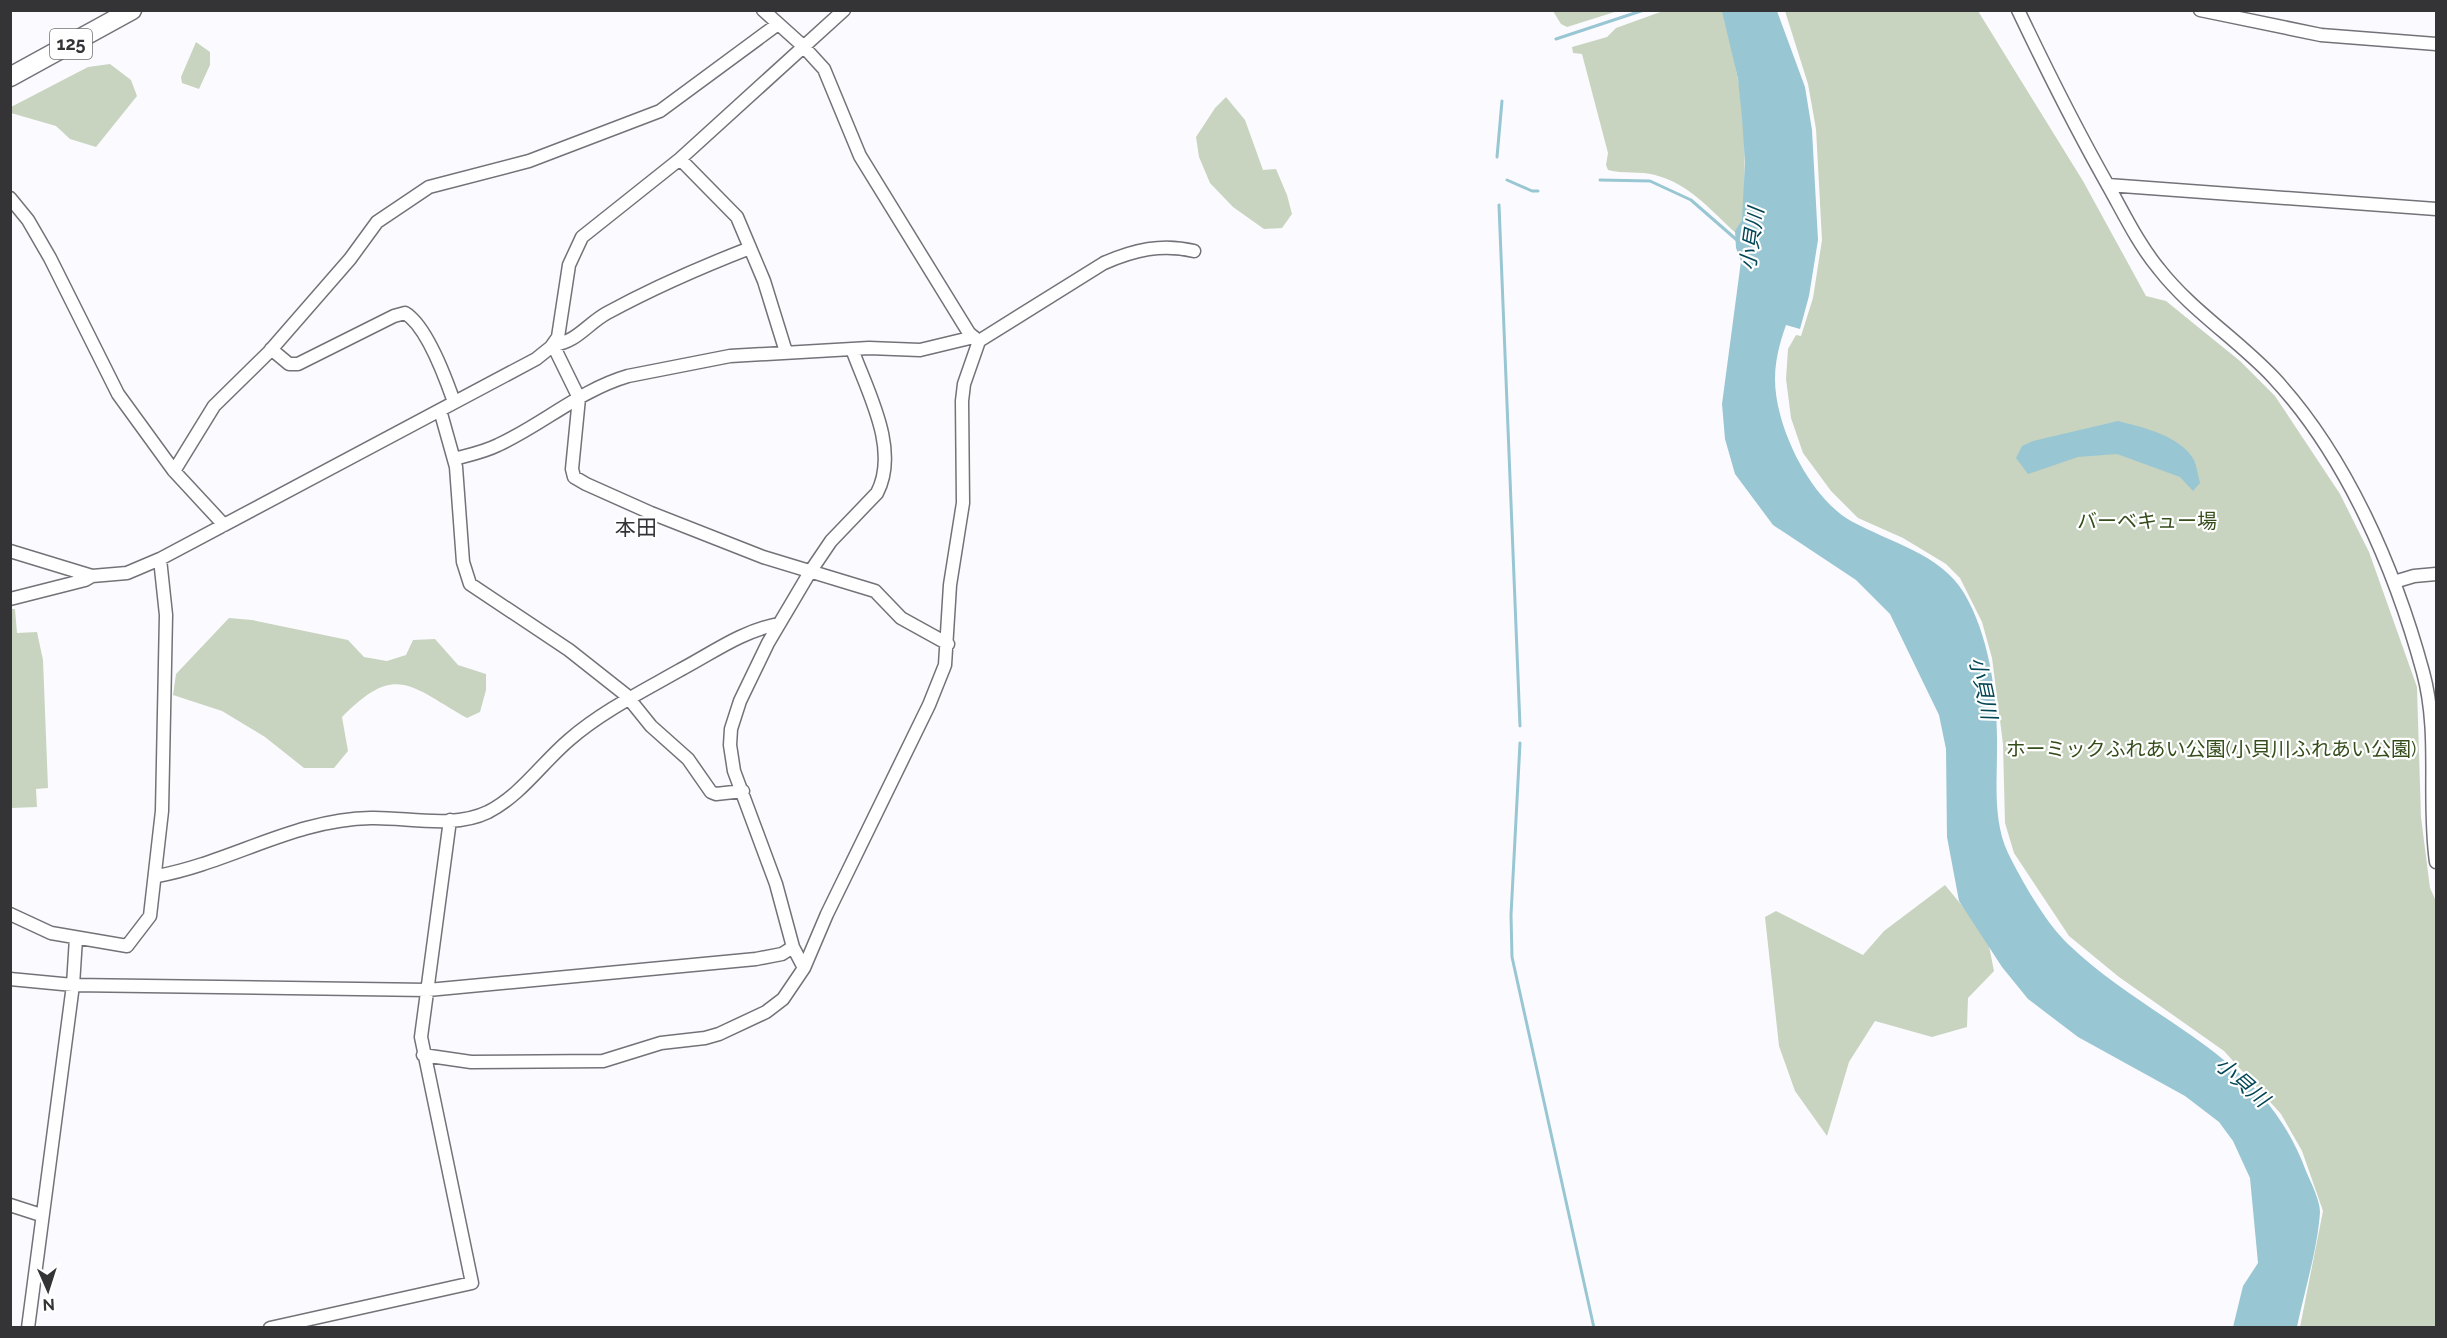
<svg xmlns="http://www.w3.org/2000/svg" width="2447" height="1338" viewBox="0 0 2447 1338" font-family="Raleway,'Noto Sans JP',sans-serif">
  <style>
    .green { fill: #c8d4bf }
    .water { fill: #99c6d3 }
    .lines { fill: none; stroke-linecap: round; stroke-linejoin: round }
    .stream { stroke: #99c6d3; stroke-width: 3 }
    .minor-casing { stroke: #737278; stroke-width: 15 }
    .highway-casing { stroke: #737278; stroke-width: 21 }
    .minor { stroke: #fff; stroke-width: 12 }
    .highway { stroke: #fff; stroke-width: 18 }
    .labels { text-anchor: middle; stroke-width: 4.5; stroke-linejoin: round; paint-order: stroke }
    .shield { fill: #fff; stroke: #717072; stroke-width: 1.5 }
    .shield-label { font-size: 18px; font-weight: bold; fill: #343336 }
    .park-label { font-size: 20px; fill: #354d1b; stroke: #fff }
    .water-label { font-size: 21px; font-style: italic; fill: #034756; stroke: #fff }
    .neighbourhood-label { font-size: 21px; fill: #343336; stroke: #fff }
  </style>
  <rect width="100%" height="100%" fill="#fbfbff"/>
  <path class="green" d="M1553,11H1618L1567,27L1561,24Z
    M1663,11H1724L1745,114L1744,228L1737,234C1711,211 1690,184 1655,175C1640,171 1623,174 1608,170L1606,165L1608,153L1582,54L1573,53L1572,47L1607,37L1616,28Z
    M1785,11H1978L2083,181L2146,296L2166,301L2240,361L2275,396L2340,494L2369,552L2417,687L2421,817L2430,888L2436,901V1327H2300L2323,1211L2302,1151L2281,1114L2224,1051L2119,977L2069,936L2014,853L2005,823L2003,744L1992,658L1982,622L1960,578L1946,564L1903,538L1858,518L1831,491L1803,453L1791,418L1786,379L1788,349L1796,335L1801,336L1813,298L1822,240L1816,129L1808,84Z
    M196,42L210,52V65L199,89L182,83L181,77Z
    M110,64L131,80L137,96L96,147L70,139L56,126L11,113V107L88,67Z
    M1226,97L1245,120L1263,170L1276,169L1287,195L1292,214L1282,228L1264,229L1233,207L1210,183L1199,157L1196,137L1215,108Z
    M11,609H15L17,633L37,632L43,660L48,788L36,789L37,807L12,808L11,817Z
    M229,618L252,620L348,640L364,657L387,661L406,655L413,640L435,639L458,665L486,674V690L480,712L467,718C410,686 396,662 342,717L348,751L334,768H304L265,737L222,711L173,695L176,674Z
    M1945,885L1987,936L1994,971L1968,998L1967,1027L1932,1037L1875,1021L1849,1062L1827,1136L1795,1091L1779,1046L1765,917L1776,911L1863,955L1884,931Z"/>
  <path class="water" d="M1722,11H1777L1805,87L1812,130L1818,240L1809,296L1800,329L1786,325C1780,342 1775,360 1775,379C1775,426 1809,497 1851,521C1889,542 1941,554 1964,593C1990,637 1998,699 1997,749C1997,783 1993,821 2008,853C2022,881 2046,924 2069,945C2153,1025 2263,1053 2306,1171C2311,1183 2320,1200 2320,1212C2318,1247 2304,1293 2297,1327H2233L2243,1286L2258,1263L2250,1178L2233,1141L2219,1122L2185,1096L2078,1037L2028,999L2002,967L1959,901L1947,837L1946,749L1939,715L1890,614L1856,580L1773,525L1735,474L1725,439L1722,404L1741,261L1736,248L1735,231L1742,220L1745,162L1742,118L1738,79Z
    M2118,421C2142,427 2181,436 2194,460C2197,467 2198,476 2200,483L2193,491L2180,477L2117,454L2078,457L2028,474L2016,458L2022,446L2033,441Z"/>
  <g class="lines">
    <path class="stream" d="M1556,39L1644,10
      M1497,157L1502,101
      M1507,180L1532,191H1538
      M1600,180L1650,181L1691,200L1738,241
      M1499,205L1520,726
      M1520,743L1511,915L1512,957L1594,1328"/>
    <defs>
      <path id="minor" d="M763,10L803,46L824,69L860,156L969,333L977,340
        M2018,10C2047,71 2077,131 2110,189C2125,216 2139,245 2159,269C2191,310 2237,339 2273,377C2346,455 2395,569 2423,672C2440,734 2427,799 2436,862
        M2200,10L2321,35L2436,44
        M680,159L737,217L764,281L786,352
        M2108,185L2436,209
        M10,198L28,220L50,258L118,394L174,471L224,525
        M750,248C701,267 653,288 607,313C587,324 577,342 553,345L579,398L572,469L574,477L586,484L651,513L763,557L875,591L901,618L948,644
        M271,349L289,364H298L394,316L405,313C427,326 446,379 454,402
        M440,410L456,467L463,562L470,584L569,650L626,695L651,726L688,759L711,792L716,794L743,791
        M454,459C469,455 484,452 498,445C542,425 580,390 628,376L730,356L869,348L920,350L974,337
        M174,471L214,406L269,352L350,259L377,222L429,187L529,161L660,111L778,24
        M10,551L92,576L127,573L160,559L536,359L551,347L558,337L569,265L582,237L680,159L844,10
        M2394,582L2414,576L2436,574
        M10,599L85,580L92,576
        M157,876C229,863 295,819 371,818C407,817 453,829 488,812C521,795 541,764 569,740C601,712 643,691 680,670C714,652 740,632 778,624
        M10,914L51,933L127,946L150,916L162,811L166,615L160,559
        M804,968L793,947L776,884L734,771L730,745L731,729L740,701L768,643L810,572L831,541L877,493C900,449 867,391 852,349
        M10,979L73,985L428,990L756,959L782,954L793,947
        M423,1055L471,1062L603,1061L661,1043L705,1038L719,1034L766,1012L783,999L804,968L827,914L929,705L945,665L950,585L963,503L962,401L964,384L979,341L1104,263C1134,250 1162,243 1194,251
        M10,1205L41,1215
        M28,1328L73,985L76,938
        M270,1328L472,1283L421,1037L450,820"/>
      <path id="highway" d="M10,77L132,10"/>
    </defs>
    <use href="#minor" class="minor-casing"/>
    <use href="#highway" class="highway-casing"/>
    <use href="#minor" class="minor"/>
    <use href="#highway" class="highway"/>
  </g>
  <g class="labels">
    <rect class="shield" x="50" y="29" width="42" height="30" rx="4.5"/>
    <g class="shield-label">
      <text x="71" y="50">125</text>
    </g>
    <g class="park-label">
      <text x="2147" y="528">バーベキュー場</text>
      <text x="2211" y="756">ホーミックふれあい公園(小貝川ふれあい公園)</text>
    </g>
    <g class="water-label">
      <text transform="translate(1752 239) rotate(-82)" y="7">小貝川</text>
      <text transform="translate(1983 688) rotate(78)" y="7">小貝川</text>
      <text transform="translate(2242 1082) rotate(41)" y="7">小貝川</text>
    </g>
    <g class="neighbourhood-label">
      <text x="636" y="535">本田</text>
    </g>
  </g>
  <rect width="2447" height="1338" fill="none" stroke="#343336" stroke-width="24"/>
  <g transform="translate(48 1290) rotate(177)" stroke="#ffffff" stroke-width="4.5" paint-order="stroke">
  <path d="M0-4.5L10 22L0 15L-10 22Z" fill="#343336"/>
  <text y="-9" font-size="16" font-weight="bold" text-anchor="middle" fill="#343336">N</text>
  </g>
</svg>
